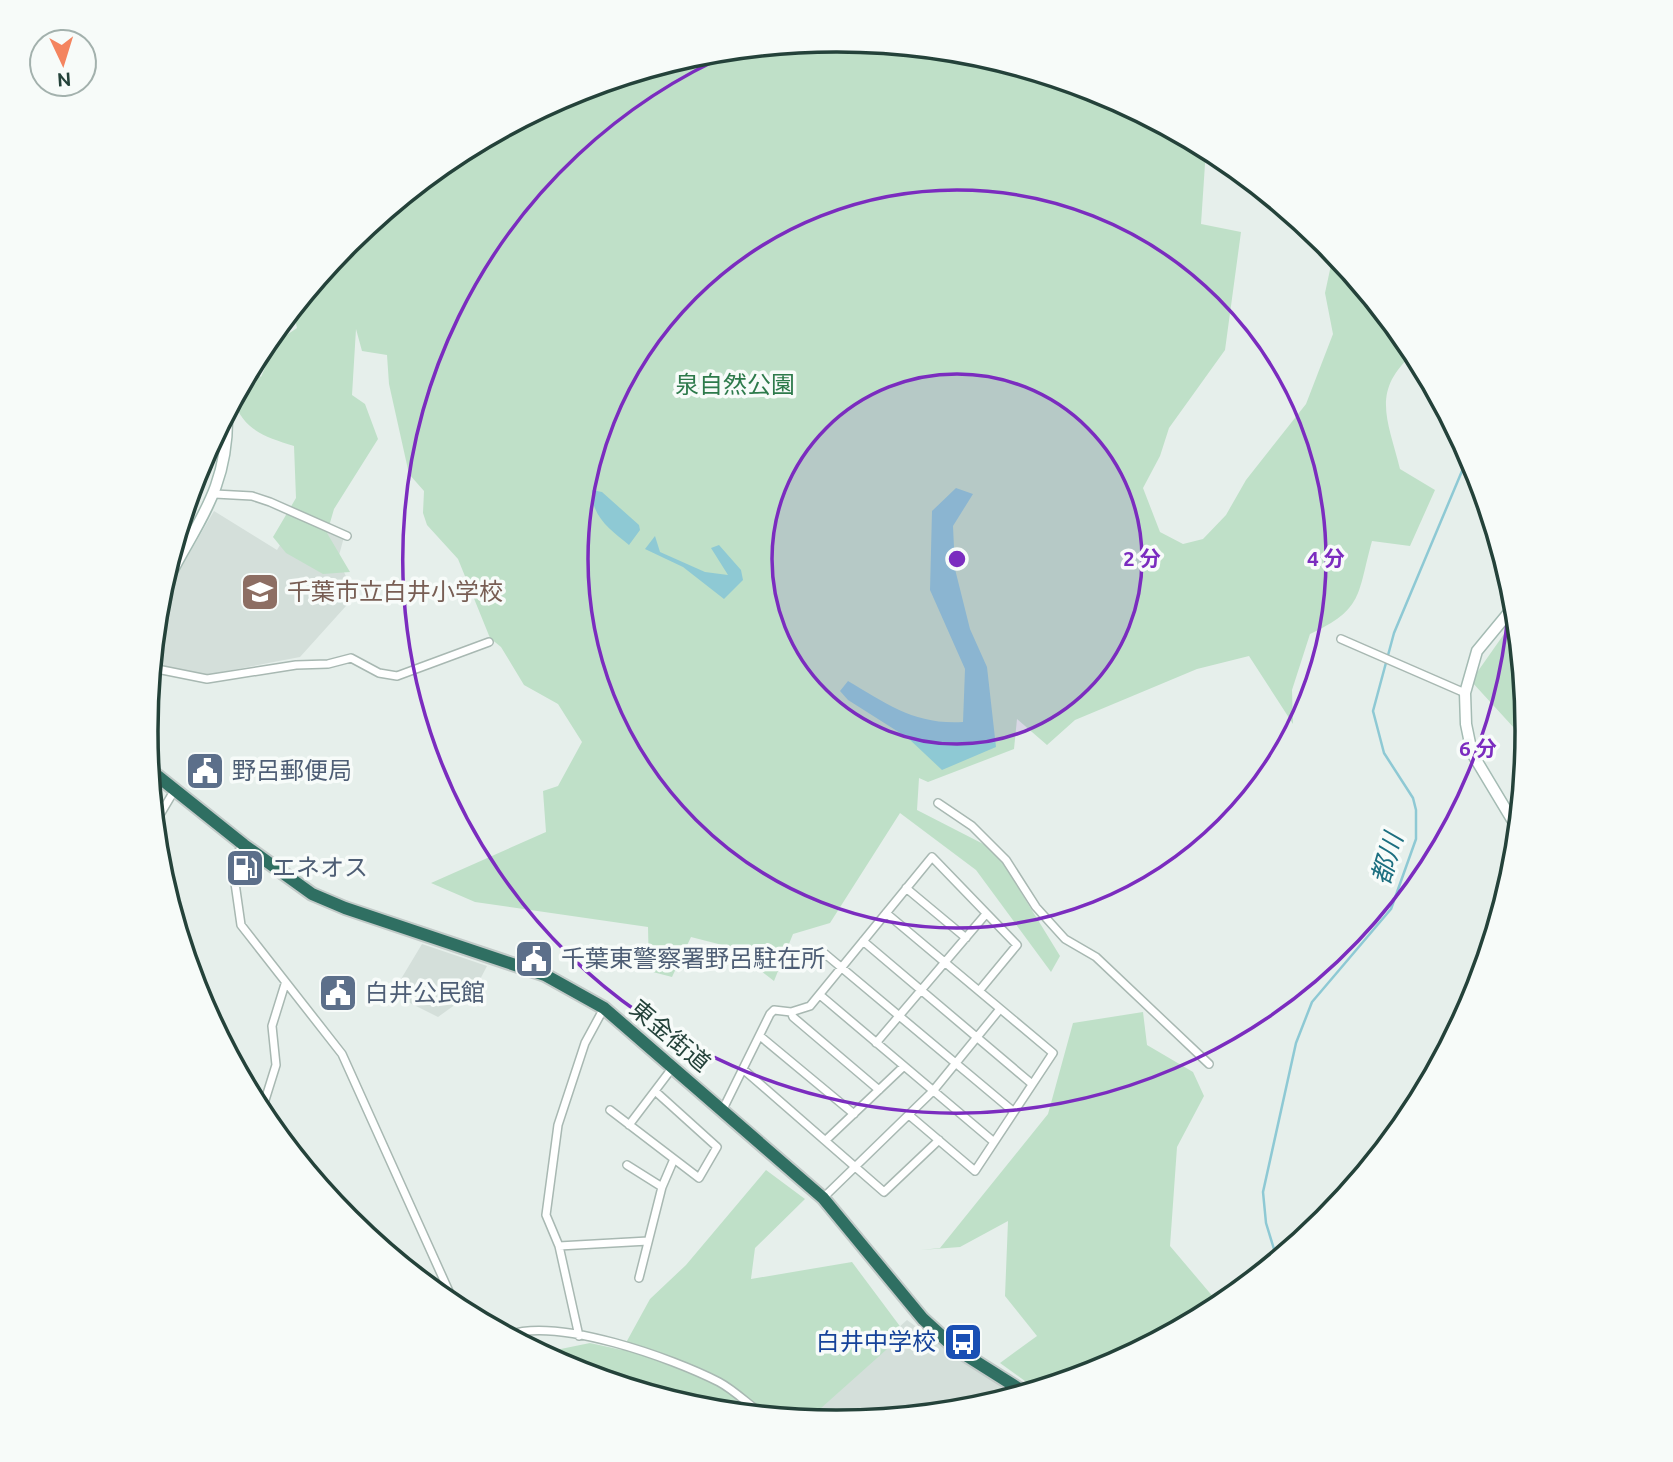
<svg xmlns="http://www.w3.org/2000/svg" width="1673" height="1462" viewBox="0 0 1673 1462" font-family="Ubuntu,'Noto Sans JP',sans-serif">
  <style>
    .built { fill: #d4dfda }
    .green { fill: #bfe0c8 }
    .water { fill: #8ec9d4 }
    .lines { fill: none; stroke-linecap: round; stroke-linejoin: round }
    .stream { stroke: #8ec9d4; stroke-width: 2.5 }
    .street-casing { stroke: #a8b8b2; stroke-width: 10 }
    .secondary-casing { stroke: #a4bbb3; stroke-width: 13 }
    .highway-casing { stroke: #c2cac8; stroke-width: 16 }
    .street { stroke: #fff; stroke-width: 7 }
    .secondary { stroke: #fff; stroke-width: 10 }
    .highway { stroke: #2f6f62; stroke-width: 12 }
    .ring { fill: none; stroke: #7b2cbf; stroke-width: 3.5 }
    .labels { text-anchor: middle; stroke-width: 7; stroke-linejoin: round; paint-order: stroke }
    .park-label { font-size: 24px; fill: #2d7a4b; stroke: #f7fbf9 }
    .education-label { font-size: 24px; fill: #785e54; stroke: #f7fbf9; text-anchor: start }
    .service-label { font-size: 24px; fill: #4e5e75; stroke: #f7fbf9; text-anchor: start }
    .street-label { font-size: 24px; fill: #24423a; stroke: #f7fbf9 }
    .transit-label { font-size: 24px; fill: #164399; stroke: #f7fbf9; text-anchor: end }
    .water-label { font-size: 26px; font-style: italic; fill: #1c6f80; stroke: #f7fbf9 }
    .rim { fill: none; stroke: #24423a; stroke-width: 3.5 }
    .centre { fill: #7b2cbf; stroke: #f7fbf9; stroke-width: 3.5 }
    .ring-label { font-size: 21px; text-anchor: middle; font-weight: bold; fill: #7b2cbf; stroke: #f7fbf9; stroke-width: 7; stroke-linejoin: round; paint-order: stroke }
  </style>
  <rect width="100%" height="100%" fill="#e6efeb"/>
  <path class="built" d="M214,511L277,550L297,517L344,537L338,559L355,596L300,657L206,675L163,667L153,661L157,620L169,588Z
    M422,944L487,966L474,991L438,1017L392,994Z
    M907,1320L953,1354L1017,1395L971,1409L836,1422L811,1405Z"/>
  <path class="green" d="M837,40L972,54L1101,93L1206,149L1201,224L1241,232L1225,350L1169,428L1160,456L1143,488L1160,532L1183,544L1203,539L1226,515L1246,480L1306,404L1333,334L1325,293L1331,265L1347,270L1414,353C1370,391 1388,420 1400,469L1435,490L1410,546L1372,541C1357,595 1364,609 1310,634L1292,690L1293,724L1249,656L1197,669L1075,720L1047,745L1017,719L1014,749L928,782L919,778L917,810L995,850L1060,956L1051,972L976,870L900,813L830,923L793,934L774,981L730,947L691,937L672,977L649,971L648,927L475,902L431,883L546,832L543,791L558,786L582,742L558,704L524,685L501,647L490,638L458,559L427,525L423,513L424,491L409,474L389,384L387,355L362,351L356,329L352,395L365,404L378,439L334,509L327,533L350,572L323,574L286,553L273,537L296,498L294,446C266,437 244,431 234,401L250,370L261,377L276,342L297,328L293,310L348,242L453,156L573,93L702,53Z
    M1516,617L1527,731L1526,741L1471,681Z
    M1143,1012L1147,1045L1193,1072L1204,1096L1177,1147L1170,1246L1220,1305L1100,1369L1036,1389L1000,1363L1037,1336L1005,1296L1008,1221L960,1247L921,1250L940,1248L1048,1114L1073,1023Z
    M766,1170L805,1199L755,1248L751,1279L852,1262L905,1333L820,1409L821,1420L701,1408L572,1369L551,1351L590,1343L622,1350L650,1299L686,1265Z"/>
  <path class="water" d="M956,488L973,494L953,526L955,569L970,629L987,667L996,747L942,770L908,738L848,700L840,691L848,681C887,704 915,725 963,722L965,669L930,590L932,511Z
    M592,490L602,492L639,525L640,530L629,545C611,530 591,517 592,490Z
    M655,536L660,552L705,572L728,575L711,548L719,545L741,570L743,580L724,599L683,567L645,549Z"/>
  <g class="lines">
    <path class="stream" d="M1277,1259L1266,1223L1263,1192L1296,1043L1312,1002L1391,909L1416,839V810L1413,798L1384,753L1373,711L1394,633L1462,471L1471,460"/>
    <defs>
      <path id="street" d="M215,494L252,496L270,502L347,536
        M1341,639L1465,693
        M152,668L207,679L296,665L328,664L351,658L379,673L397,676L489,642
        M938,803L972,826L1006,860L1036,907L1065,939L1096,957L1209,1064
        M155,823L174,791
        M244,845L239,851L234,876L241,925L342,1054L456,1307
        M906,888L966,938
        M886,913L1053,1053L975,1171L909,1115
        M863,941L1032,1084
        M824,953L1014,1112
        M820,995L994,1142
        M791,1012L793,1017L879,1090
        M760,1036L854,1114
        M876,1043L986,914
        M744,1070L884,1192L939,1140
        M723,1109L770,1014L774,1010L791,1012L810,1006L932,857L1017,945L979,991
        M610,1110L699,1178L717,1147L655,1091
        M261,1113L276,1065L272,1026L285,984
        M629,1125L673,1067
        M826,1140L903,1067
        M627,1165L662,1187
        M823,1198L933,1091L1000,1009
        M559,1246L648,1241
        M639,1278L662,1187L674,1159
        M508,1335C558,1317 672,1358 719,1382C734,1390 748,1404 762,1414
        M579,1336L559,1246L546,1215L558,1125L585,1043L604,1008"/>
      <path id="secondary" d="M159,597C191,528 229,495 227,413
        M1503,902L1515,846L1514,823L1472,753L1466,724L1465,693L1477,651L1515,605"/>
      <path id="highway" d="M150,770L244,845L312,894L345,908L545,975L604,1008L823,1198L923,1319L956,1349L1024,1392"/>
    </defs>
    <use href="#street" class="street-casing"/>
    <use href="#secondary" class="secondary-casing"/>
    <use href="#highway" class="highway-casing"/>
    <use href="#street" class="street"/>
    <use href="#secondary" class="secondary"/>
    <use href="#highway" class="highway"/>
  </g>
  <circle cx="957" cy="559" r="185" fill="#7b2cbf" fill-opacity=".12"/>
  <g class="ring">
    <circle cx="957" cy="559" r="185"/>
    <circle cx="957" cy="559" r="369"/>
    <path d="M1510 588A554 554 0 1 1 736 51"/>
  </g>
  <defs>
    <symbol id="school-square" viewBox="-11 -11 22 22"><rect x="-9" y="-9" width="18" height="18" rx="4" fill="#8d6e63" stroke="#f7fbf9"/><path d="M0-5L7-2L0 1L-7-2ZM-4 1L0 2.5L4 1V4Q0 6-4 4Z" fill="#fff"/></symbol>
    <symbol id="civic-square" viewBox="-11 -11 22 22"><rect x="-9" y="-9" width="18" height="18" rx="4" fill="#5c6f8a" stroke="#f7fbf9"/><path d="M-.6-6.5H3V-4.5H.6V-3L4-1V1h2V6H-6V1h2V-1L-.6-3ZM-1.2 2.5V6h2.4V2.5Z" fill="#fff"/></symbol>
    <symbol id="fuel-square" viewBox="-11 -11 22 22"><rect x="-9" y="-9" width="18" height="18" rx="4" fill="#5c6f8a" stroke="#f7fbf9"/><path d="M-5.5-6h7V0h2V4h1.3V-2.5L3-4.5l.8-.8L6-3V5H2.5V1h-1V6h-7ZM-4.2-4.7v3.2H.2V-4.7Z" fill="#fff"/></symbol>
    <symbol id="bus-square" viewBox="-11 -11 22 22"><rect x="-9" y="-9" width="18" height="18" rx="4" fill="#1a4fb4" stroke="#f7fbf9"/><path d="M-5-6H5V4H4V6H2V4H-2V6H-4V4H-5ZM-3.5-4V0h7V-4ZM-3.5 1.2v1.5H-2V1.2ZM2 1.2v1.5H3.5V1.2Z" fill="#fff"/></symbol>
  </defs>
  <g fill-rule="evenodd">
    <use href="#school-square" x="238" y="570" width="44" height="44"/>
    <use href="#civic-square" x="183" y="749" width="44" height="44"/>
    <use href="#fuel-square" x="223" y="846" width="44" height="44"/>
    <use href="#civic-square" x="512" y="937" width="44" height="44"/>
    <use href="#civic-square" x="316" y="971" width="44" height="44"/>
    <use href="#bus-square" x="941" y="1320" width="44" height="44"/>
  </g>
  <g class="labels">
    <g class="park-label">
      <text x="735" y="393">泉自然公園</text>
    </g>
    <g class="education-label">
      <text x="287" y="600">千葉市立白井小学校</text>
    </g>
    <g class="service-label">
      <text x="232" y="779">野呂郵便局</text>
      <text x="272" y="876">エネオス</text>
      <text x="561" y="967">千葉東警察署野呂駐在所</text>
      <text x="365" y="1001">白井公民館</text>
    </g>
    <g class="street-label">
      <text transform="translate(670 1036) rotate(40)" y="8">東金街道</text>
    </g>
    <g class="transit-label">
      <text x="936" y="1350">白井中学校</text>
    </g>
    <g class="water-label">
      <text transform="translate(1387 859) rotate(-74)" y="9">都川</text>
    </g>
  </g>
  <path d="M0 0H1673V1462H0ZM836 52H837A678 678 0 0 1 1515 730V732A678 678 0 0 1 837 1410H836A678 678 0 0 1 158 732V730A678 678 0 0 1 836 52Z" fill="#f7fbf9" fill-rule="evenodd"/>
  <path class="rim" d="M836 52H837A678 678 0 0 1 1515 730V732A678 678 0 0 1 837 1410H836A678 678 0 0 1 158 732V730A678 678 0 0 1 836 52Z"/>
  <circle cx="957" cy="559" r="10" class="centre"/>
  <g class="ring-label">
    <text x="1142" y="566">2 分</text>
    <text x="1326" y="566">4 分</text>
    <text x="1478" y="756">6 分</text>
  </g>
  <g transform="translate(63 63) rotate(176)"><circle r="33" fill="#f7fbf9" stroke="#a3b1ad" stroke-width="2"/>
  <path d="M0-5L12 26L0 18L-12 26Z" fill="#f4845f"/>
  <text y="-10" font-size="19" font-weight="bold" text-anchor="middle" fill="#24423a">N</text>
  </g>
</svg>
